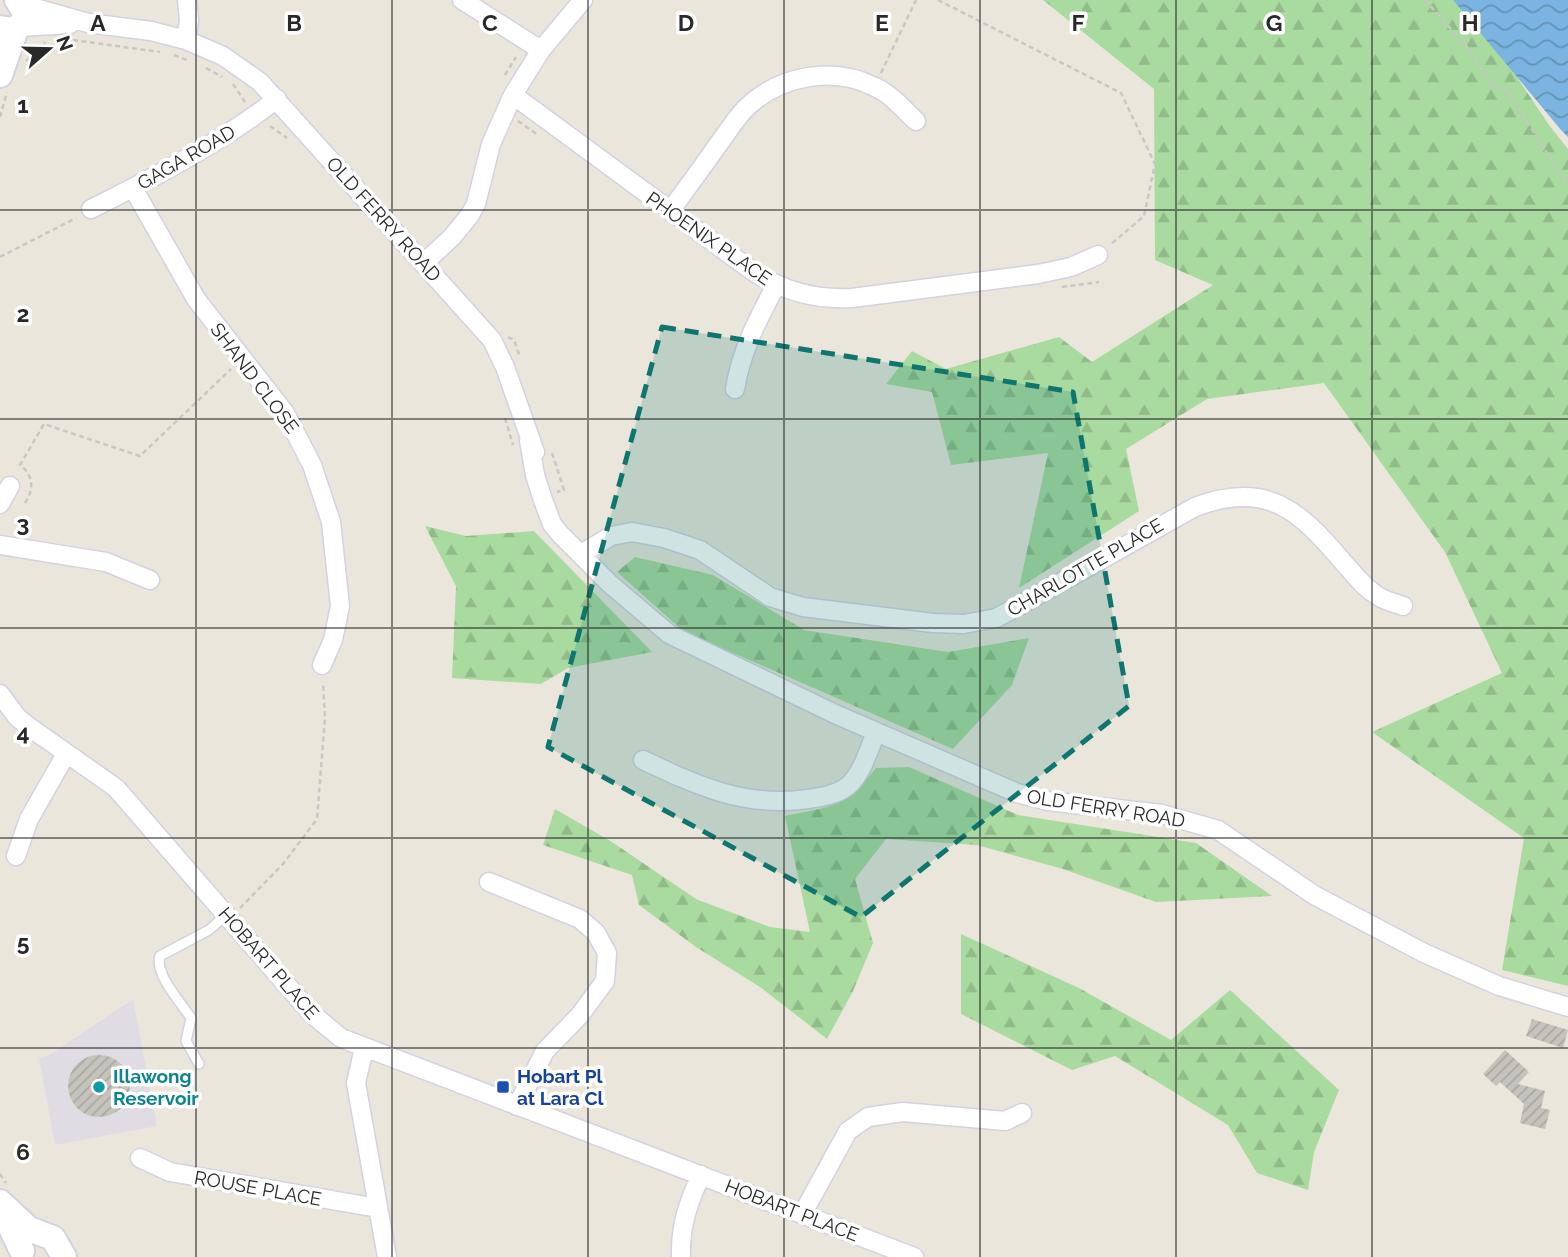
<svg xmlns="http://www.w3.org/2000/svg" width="1568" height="1257" viewBox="0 0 1568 1257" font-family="Raleway,sans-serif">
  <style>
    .industrial { fill: #dfdce3 }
    .forest { fill: url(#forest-firs) }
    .water { fill: url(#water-waves) }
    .building { fill: url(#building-hatch) }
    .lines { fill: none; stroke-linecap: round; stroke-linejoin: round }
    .lane-casing { stroke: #d2d2e0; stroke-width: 12 }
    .street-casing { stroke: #d2d2e0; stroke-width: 21 }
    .secondary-casing { stroke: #d2d2e0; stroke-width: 28 }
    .path { stroke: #c7c7c7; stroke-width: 2.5; stroke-dasharray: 5 3.5; stroke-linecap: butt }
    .lane { stroke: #fff; stroke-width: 9 }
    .street { stroke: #fff; stroke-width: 18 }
    .secondary { stroke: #fff; stroke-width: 24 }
    .marked { fill: #0f766e; fill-opacity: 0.2; stroke: #0f766e; stroke-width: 5; stroke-dasharray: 14 9; stroke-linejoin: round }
    .grid { fill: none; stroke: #292929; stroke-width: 2; stroke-opacity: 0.55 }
    .culture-dot { fill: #0f9aa8; stroke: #fff; stroke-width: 2.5 }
    .transit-dot { fill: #1a4fb4; stroke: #fff; stroke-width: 2.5 }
    .labels { text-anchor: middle; stroke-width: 7; stroke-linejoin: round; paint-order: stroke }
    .street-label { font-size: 19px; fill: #292929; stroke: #fff }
    .culture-label { font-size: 19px; font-weight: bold; fill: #0d838f; stroke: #fff; text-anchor: start }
    .transit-label { font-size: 19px; font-weight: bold; fill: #164399; stroke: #fff; text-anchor: start }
    .grid-label { font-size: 23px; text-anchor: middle; font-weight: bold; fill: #292929; stroke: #fff; stroke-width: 7; stroke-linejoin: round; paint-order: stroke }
  </style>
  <defs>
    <pattern id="forest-firs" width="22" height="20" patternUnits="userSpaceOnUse" patternTransform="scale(1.75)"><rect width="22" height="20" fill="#a9da9f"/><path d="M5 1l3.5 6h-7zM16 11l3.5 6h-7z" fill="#91bb89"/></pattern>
    <pattern id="water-waves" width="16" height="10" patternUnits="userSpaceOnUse" patternTransform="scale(1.75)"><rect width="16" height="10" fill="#7bb4e0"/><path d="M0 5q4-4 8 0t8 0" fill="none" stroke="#6592b6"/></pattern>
    <pattern id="building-hatch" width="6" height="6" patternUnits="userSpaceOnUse" patternTransform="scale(1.75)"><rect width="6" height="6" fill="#c5c3bc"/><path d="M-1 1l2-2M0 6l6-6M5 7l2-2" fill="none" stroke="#a9a8a2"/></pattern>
  </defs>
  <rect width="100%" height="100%" fill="#eae6dc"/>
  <path class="industrial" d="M133,999L157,1126L55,1145L39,1058L48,1056Z"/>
  <path class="forest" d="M1043,0H1465L1549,125L1568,149V986L1502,970L1524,838L1372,732L1502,673L1445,552L1324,383L1207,399L1126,449L1139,511L1019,588L1048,453L951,465L932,392L886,384L912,351L946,369L1059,337L1092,362L1213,285L1155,260L1154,89Z
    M425,526L466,536L534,531L652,652L568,668L541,684L452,678L456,586Z
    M635,557L713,575L804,630L948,652L1029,638L1012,685L953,749L683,631L617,572Z
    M909,767L1018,815L1196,843L1272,896L1156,902L1063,869L977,845L886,839L855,879L873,943L853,991L827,1039L760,987L696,947L639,905L632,875L543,845L555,809L612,842L696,899L770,927L810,932L785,816C834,806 843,808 876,768Z
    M961,934L1079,988L1171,1040L1230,990L1339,1090L1314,1152L1308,1190L1257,1173L1228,1125L1115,1056L1072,1070L961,1014Z"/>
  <path class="water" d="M1453,0H1568V137L1561,130Z"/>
  <path class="building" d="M1532,1019L1568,1030L1563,1048L1526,1036Z
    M1505,1050L1529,1072L1518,1084L1545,1091L1541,1108L1550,1110L1545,1129L1520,1123L1524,1104L1500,1082L1496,1086L1483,1074Z
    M68 1086a31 31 0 1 1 62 0a31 31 0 1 1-62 0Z"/>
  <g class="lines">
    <defs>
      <path id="lane" d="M199,1064L186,1041L191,1018C181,1003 154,973 160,956L209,930L226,915"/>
      <path id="street" d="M462,0L541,50
        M21,4L88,23L151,31L186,40L223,56L260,82L492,340L505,367L535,452
        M19,27L70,24
        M186,40L189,20L187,0
        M513,95L747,267C779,290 812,300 852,298L1038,274L1071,267L1098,255
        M133,188L196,299L285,413L312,465L331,522L340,606L333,640L322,665
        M91,209C155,177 220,143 277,99
        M670,211C686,189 702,168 717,146C727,133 735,119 746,108C780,75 833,66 875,87C891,94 903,109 916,121
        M424,263L452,237L470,215L476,204L491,144L513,95L541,50L583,0
        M735,389C741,351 758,319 776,285
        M529,441L535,475L542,497L552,524L560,534L610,584L669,634L835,714L1017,793L1048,801L1162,814L1218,830L1314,895L1424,953L1499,986L1568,1007
        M0,504L10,486
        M0,545L106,562L150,580
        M581,554L611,536L632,532L664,538L700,550L770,597L803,607L933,623L964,624L996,618L1013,609L1195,507C1267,480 1299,510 1343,562C1354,574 1364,588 1378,596C1385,601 1395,603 1403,606
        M0,694L17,717L28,726L116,788L311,1013L341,1038L914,1257
        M643,760C698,786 745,808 808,799C822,797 837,795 849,785C863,772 869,749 876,732
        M16,856L29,819L66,754
        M489,882L580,919L596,933L607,953L605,981L580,1015L545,1051L517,1106
        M364,1048L356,1083L387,1257
        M140,1158L170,1172L378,1208
        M803,1213L848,1131L868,1117L903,1112L1005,1121L1022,1113
        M681,1257C680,1226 688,1203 701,1175"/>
      <path id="secondary" d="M0,28L13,30L23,23L25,12L17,0
        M0,75L16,29
        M0,1202L29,1229L53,1238L64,1257
        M3,1211L22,1251"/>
    </defs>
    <use href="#lane" class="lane-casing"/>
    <use href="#street" class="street-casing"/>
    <use href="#secondary" class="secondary-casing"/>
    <path class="path" d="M938,0L1121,93L1155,164L1144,216L1110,245
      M1425,0L1467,47L1495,87L1507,90L1568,186
      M73,40L160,52
      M174,55L187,60
      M26,61L40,50L45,42
      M206,68L222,77
      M881,73L916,0
      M505,75L516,57
      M233,84L245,102
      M0,117L7,92
      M518,121L538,135
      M270,126L287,138
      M0,257L76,218
      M1062,287L1099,282
      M508,337L514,340L520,357
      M505,418L513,445
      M552,453L564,490L557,492
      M25,503C34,489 34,476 20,465L44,424L140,456L231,369
      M240,908L283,864L317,819L325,718L323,682
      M0,1174L6,1183"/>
    <use href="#lane" class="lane"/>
    <use href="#street" class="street"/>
    <use href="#secondary" class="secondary"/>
  </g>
  <path class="marked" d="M662,327L1073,392L1129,706L861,917L548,747Z"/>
  <path class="grid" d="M196,0V1257M392,0V1257M588,0V1257M784,0V1257M980,0V1257M1176,0V1257M1372,0V1257M0,210H1568M0,419H1568M0,628H1568M0,838H1568M0,1048H1568"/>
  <circle class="culture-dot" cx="99" cy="1087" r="7"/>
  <rect class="transit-dot" x="496" y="1080" width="14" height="14" rx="3.5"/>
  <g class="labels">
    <g class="street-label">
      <text transform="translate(186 157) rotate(-30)" y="7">GAGA ROAD</text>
      <text transform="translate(384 219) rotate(48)" y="7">OLD FERRY ROAD</text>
      <text transform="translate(709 238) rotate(35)" y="7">PHOENIX PLACE</text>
      <text transform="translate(255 378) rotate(53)" y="7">SHAND CLOSE</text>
      <text transform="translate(1085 567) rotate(-30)" y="7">CHARLOTTE PLACE</text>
      <text transform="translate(1106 808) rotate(9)" y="7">OLD FERRY ROAD</text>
      <text transform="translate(269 963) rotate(49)" y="7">HOBART PLACE</text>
      <text transform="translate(258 1188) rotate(10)" y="7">ROUSE PLACE</text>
      <text transform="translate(792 1210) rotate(21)" y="7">HOBART PLACE</text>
    </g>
    <g class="culture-label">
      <text x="113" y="1083">Illawong<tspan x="113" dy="22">Reservoir</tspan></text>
    </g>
    <g class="transit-label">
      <text x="517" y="1083">Hobart Pl<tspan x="517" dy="22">at Lara Cl</tspan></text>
    </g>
  </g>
  <g class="grid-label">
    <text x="98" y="31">A</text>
    <text x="294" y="31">B</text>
    <text x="490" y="31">C</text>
    <text x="686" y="31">D</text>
    <text x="882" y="31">E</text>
    <text x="1078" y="31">F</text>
    <text x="1274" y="31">G</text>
    <text x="1470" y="31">H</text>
    <text x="23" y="113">1</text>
    <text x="23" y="322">2</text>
    <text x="23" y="532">3</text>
    <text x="23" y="741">4</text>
    <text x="23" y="951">5</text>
    <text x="23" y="1160">6</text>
  </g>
  <g transform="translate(49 49) rotate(70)" stroke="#ffffff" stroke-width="5" paint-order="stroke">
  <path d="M0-5L12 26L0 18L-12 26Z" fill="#292929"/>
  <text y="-10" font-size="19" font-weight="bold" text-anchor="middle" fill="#292929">N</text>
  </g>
</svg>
